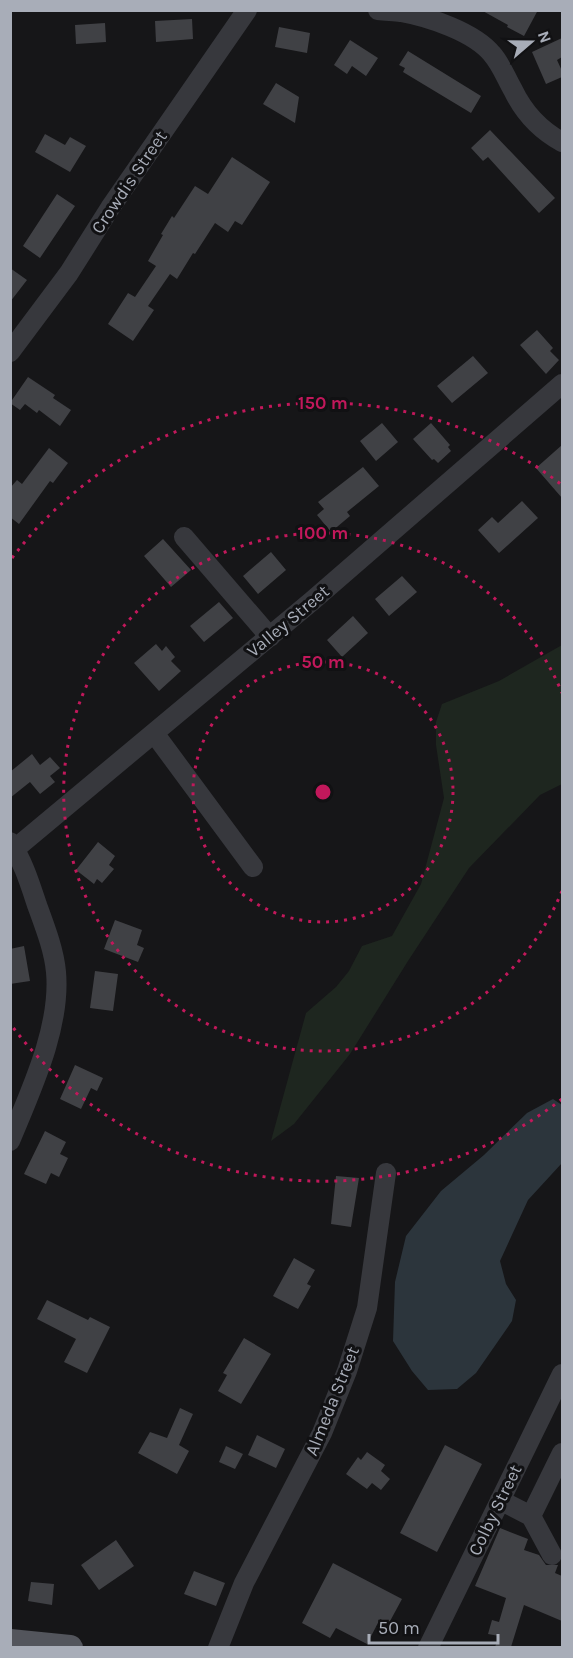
<svg xmlns="http://www.w3.org/2000/svg" width="573" height="1658" viewBox="0 0 573 1658" font-family="Karla,sans-serif">
  <style>
    .green { fill: #1e261f }
    .water { fill: #2c353c }
    .building { fill: #404145 }
    .lines { fill: none; stroke-linecap: round; stroke-linejoin: round }
    .minor { stroke: #37383d; stroke-width: 20 }
    .major { stroke: #53555c; stroke-width: 26 }
    .ring { fill: none; stroke: #c2185b; stroke-width: 3; stroke-dasharray: 3 6 }
    .labels { text-anchor: middle; stroke-width: 6; stroke-linejoin: round; paint-order: stroke }
    .street-label { font-size: 18px; fill: #a8adb8; stroke: #111113 }
    .centre { fill: #c2185b; stroke: #111113; stroke-width: 3 }
    .ring-label { font-size: 18px; text-anchor: middle; font-weight: bold; fill: #c2185b; stroke: #111113; stroke-width: 6; stroke-linejoin: round; paint-order: stroke }
  </style>
  <rect width="100%" height="100%" fill="#161618"/>
  <path class="green" d="M562,645V784L540,795L469,868L408,961L350,1054L294,1124L271,1141L306,1013L336,987L349,971L362,946L392,936L421,884L444,798L436,745V722L442,704L499,681Z"/>
  <path class="water" d="M553,1099L562,1105V1163L528,1200L500,1261L506,1284L516,1300L512,1321L476,1373L457,1389L428,1390L412,1371L393,1341L395,1282L406,1236L441,1191L484,1155L527,1113Z"/>
  <path class="building" d="M481,10H538L524,36L507,27L508,25Z
    M192,19L193,39L156,42L155,21Z
    M105,23L106,42L76,44L75,25Z
    M279,27L310,33L307,53L275,47Z
    M562,38V57L557,60L562,71V77L546,84L532,52Z
    M350,40L378,58L366,76L352,66L347,74L334,65Z
    M408,51L481,96L471,113L403,72L405,68L399,65Z
    M276,83L299,97L295,123L263,104Z
    M490,130L555,198L539,213L488,157L483,161L471,148Z
    M45,134L65,145L70,137L86,146L70,172L35,152Z
    M232,157L270,182L242,225L235,221L228,232L215,223L195,254L193,253L177,279L170,274L148,306L154,310L133,341L108,324L128,293L135,297L156,266L148,261L163,235L161,234L172,216L174,218L195,186L208,194Z
    M57,194L75,206L40,258L23,246Z
    M10,268L27,280L10,302Z
    M537,330L553,348L550,351L559,360L546,374L520,345Z
    M473,356L488,373L452,403L437,386Z
    M28,377L55,395L53,398L71,410L60,426L39,410L37,413L25,404L20,410L10,403Z
    M382,423L398,442L376,461L360,441Z
    M431,423L450,445L448,447L451,451L438,463L434,459L432,460L413,439Z
    M562,445V498L536,468Z
    M49,448L68,463L53,483L50,481L19,524L10,517V488L17,480L22,484Z
    M363,467L379,486L347,512L350,516L331,532L317,515L324,509L318,502Z
    M522,501L538,518L499,553L478,530L492,517L498,523Z
    M163,539L191,570L171,587L144,556Z
    M271,552L286,570L258,594L243,576Z
    M402,576L417,592L389,616L375,599Z
    M219,602L233,618L204,642L190,626Z
    M353,616L368,633L342,657L327,640Z
    M156,644L162,651L166,646L175,657L171,661L181,671L159,691L134,663Z
    M32,754L40,765L50,757L60,768L50,776L55,782L40,794L30,782L10,798V772Z
    M98,842L115,856L109,865L114,869L102,883L97,879L94,884L76,870Z
    M115,920L142,930L137,945L144,948L138,962L104,949Z
    M24,946L30,981L10,984V949Z
    M95,971L118,974L113,1011L90,1008Z
    M75,1065L103,1078L97,1091L91,1088L81,1109L60,1099Z
    M45,1131L66,1142L60,1154L68,1158L59,1177L51,1173L46,1184L24,1174Z
    M336,1176L359,1178L351,1227L331,1224Z
    M294,1258L315,1270L307,1284L311,1286L298,1309L273,1296Z
    M47,1300L88,1320L90,1317L110,1327L87,1373L64,1362L76,1339L37,1319Z
    M244,1338L271,1354L241,1404L218,1391L227,1375L223,1373Z
    M180,1408L193,1414L179,1445L189,1451L177,1474L138,1453L150,1432L167,1438Z
    M257,1435L285,1449L276,1468L248,1455Z
    M445,1445L482,1464L437,1552L400,1533Z
    M226,1446L243,1454L235,1469L219,1462Z
    M367,1452L385,1465L381,1471L390,1479L381,1490L372,1483L367,1489L346,1474L358,1457L361,1460Z
    M500,1528L528,1539L524,1550L539,1555L546,1565H558L555,1573L562,1576V1621L524,1605L511,1647H495L499,1636L488,1634L492,1620L499,1622L506,1598L475,1586Z
    M116,1540L134,1566L99,1590L81,1565Z
    M333,1563L402,1599L389,1623L380,1619L367,1644L336,1628L330,1638L302,1623Z
    M194,1571L225,1583L216,1606L184,1594Z
    M31,1582L54,1584L52,1605L28,1601Z"/>
  <g class="lines">
    <path class="minor" d="M378,10C386,11 394,11 401,12C429,17 474,32 492,54C501,64 506,78 513,90C524,113 540,130 562,142
      M10,352L69,273L110,208L247,10
      M184,537L270,637
      M154,733L253,867
      M10,842C23,861 30,884 37,905C45,927 54,950 56,972C61,1027 31,1090 10,1141
      M10,853L312,601L562,384
      M500,1500L531,1516L562,1453
      M531,1516L552,1555
      M218,1648L244,1583L322,1433L347,1371L367,1308L386,1173
      M428,1648L562,1374"/>
    <path class="major" d="M10,1642L70,1648"/>
  </g>
  <g class="ring">
    <circle cx="323" cy="792" r="130"/>
    <path d="M562 891A259 259 0 1 1 562 693"/>
    <path d="M562 1099A389 389 0 0 1 12 1026M12 558A389 389 0 0 1 562 485"/>
  </g>
  <g class="labels">
    <g class="street-label">
      <text transform="translate(129 182) rotate(-56)" y="6">Crowdis Street</text>
      <text transform="translate(288 621) rotate(-40)" y="6">Valley Street</text>
      <text transform="translate(332 1401) rotate(-68)" y="6">Almeda Street</text>
      <text transform="translate(495 1510) rotate(-64)" y="6">Colby Street</text>
    </g>
  </g>
  <circle cx="323" cy="792" r="9" class="centre"/>
  <g class="ring-label">
    <text x="323" y="409">150 m</text>
    <text x="323" y="539">100 m</text>
    <text x="323" y="668">50 m</text>
  </g>
  <rect width="573" height="1658" fill="none" stroke="#a8adb8" stroke-width="24"/>
  <g transform="translate(531 42) rotate(70)" stroke="#111113" stroke-width="4.5" paint-order="stroke">
  <path d="M0-4.5L10 22L0 15L-10 22Z" fill="#a8adb8"/>
  <text y="-9" font-size="16" font-weight="bold" text-anchor="middle" fill="#a8adb8">N</text>
  </g>
  <path d="M369 1634v9h129v-9" fill="none" stroke="#a8adb8" stroke-width="3"/>
  <text x="378" y="1634" font-size="18" fill="#a8adb8" stroke="#111113" stroke-width="4.5" paint-order="stroke">50 m</text>
</svg>
